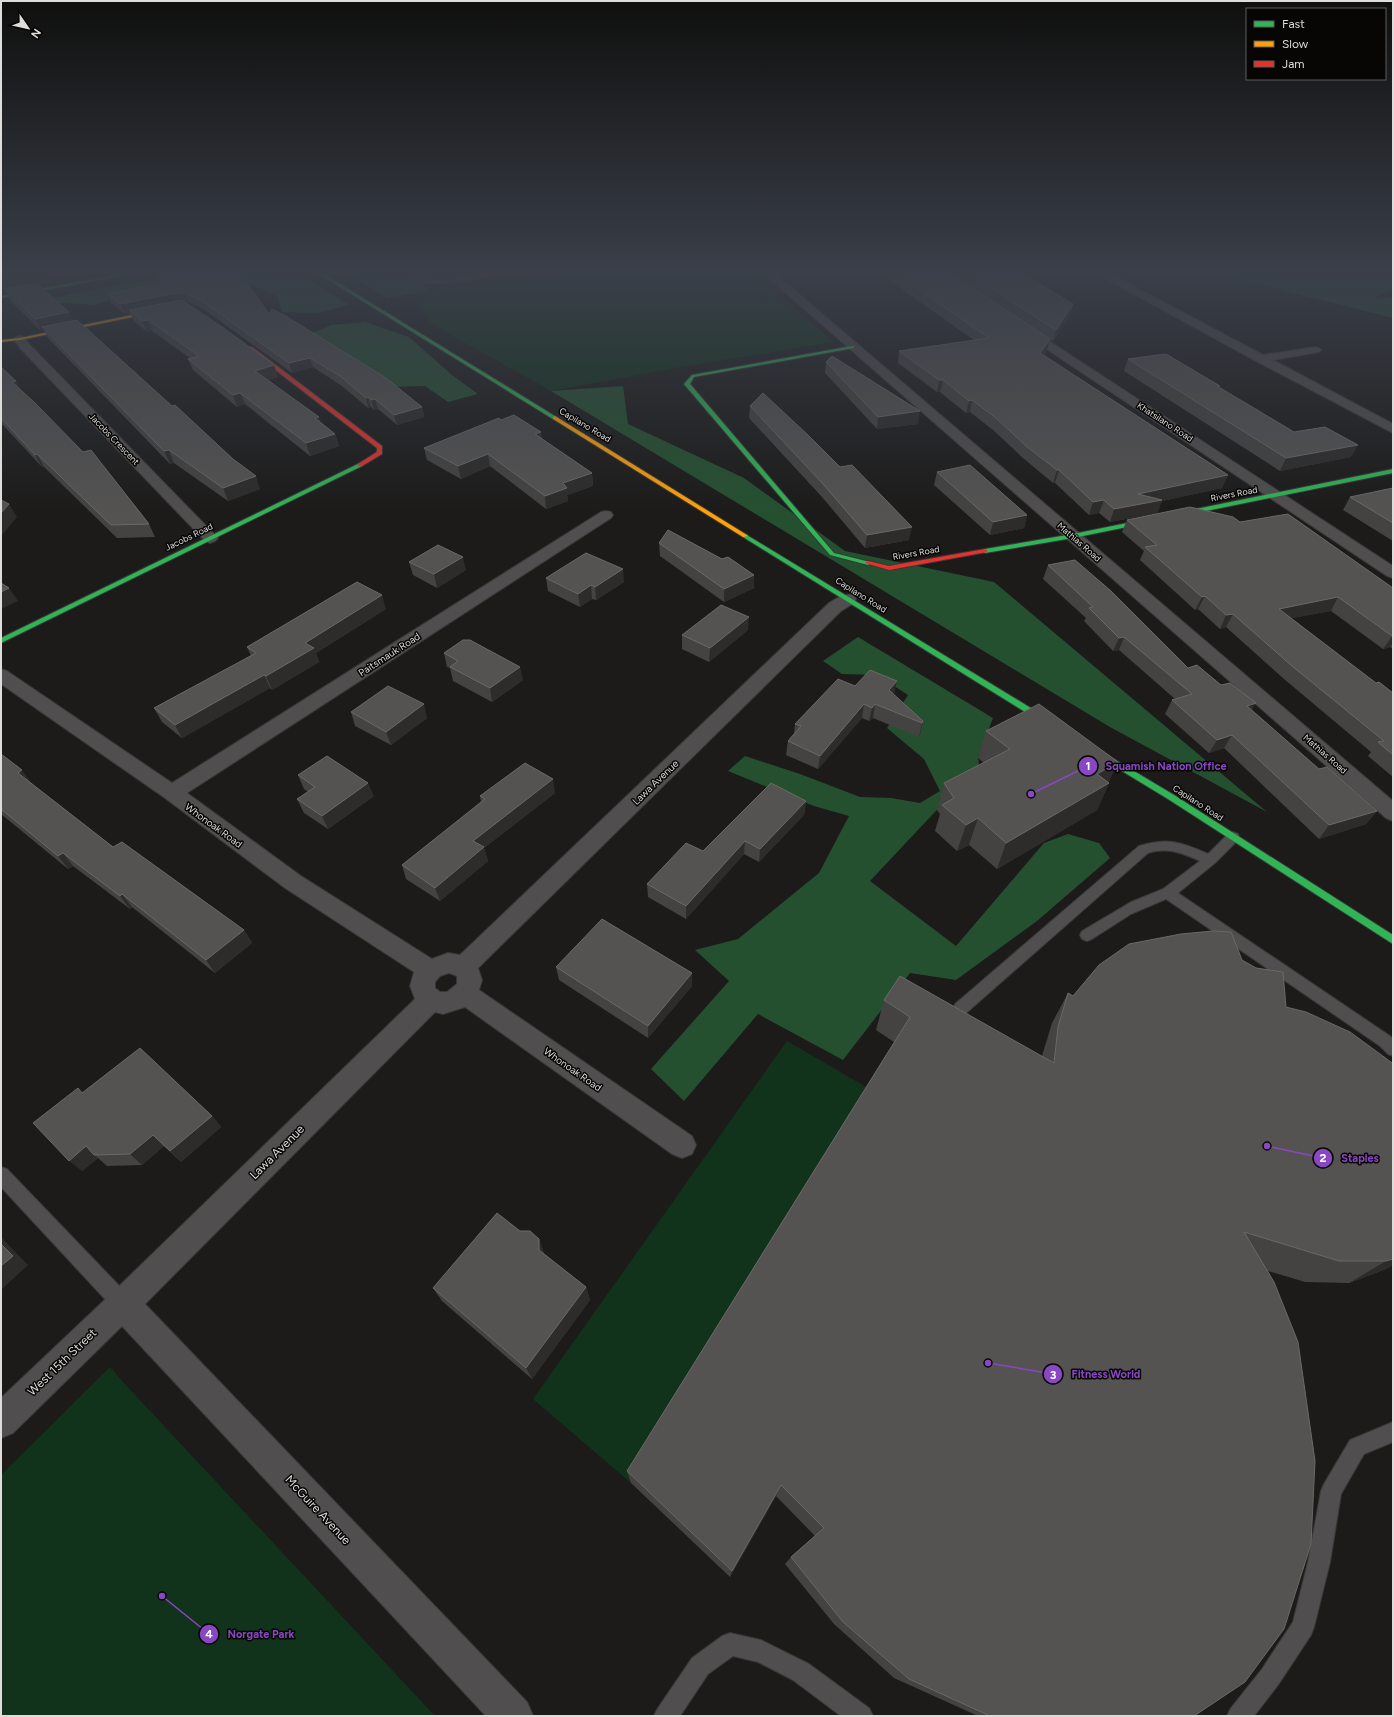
<svg xmlns="http://www.w3.org/2000/svg" width="1394" height="1717" viewBox="0 0 1394 1717" font-family="Figtree,sans-serif">
  <style>
    .green { fill: #11331b }
    .forest { fill: #255030 }
    .lines { fill: none; stroke-linecap: round; stroke-linejoin: round }
    .lane-casing { stroke: #393838; stroke-width: 2 }
    .street-casing { stroke: #393838; stroke-width: 2 }
    .fast-casing { stroke: #393838; stroke-width: 2 }
    .slow-casing { stroke: #393838; stroke-width: 2 }
    .jam-casing { stroke: #393838; stroke-width: 2 }
    .lane { fill: #504e4e; fill-rule: evenodd }
    .street { fill: #504e4e; fill-rule: evenodd }
    .fast { fill: #30b455; fill-rule: evenodd }
    .slow { fill: #ff9f0a; fill-rule: evenodd }
    .jam { fill: #e5322d; fill-rule: evenodd }
    .wall { fill: #444342 }
    .shaded-wall { fill: #2d2c2b }
    .building { fill: #545352; stroke: #6a6968 }
    .labels { text-anchor: middle; stroke-width: 3; stroke-linejoin: round; paint-order: stroke }
    .far-street-label { font-size: 9px; fill: #dfdddc; stroke: #070605 }
    .street-label { font-size: 10px; fill: #dfdddc; stroke: #070605 }
    .near-street-label { font-size: 12px; fill: #dfdddc; stroke: #070605 }
    .leader { fill: none; stroke: #8a47c3; stroke-width: 1.5 }
    .callout-dot { fill: #8a47c3; stroke: #070605; stroke-width: 1.5 }
    .mark-label { font-size: 12px; text-anchor: middle; font-weight: bold; fill: #fff }
    .callout-label { font-size: 11px; text-anchor: middle; font-weight: bold; fill: #8a47c3; stroke: #070605; stroke-width: 3; stroke-linejoin: round; paint-order: stroke }
  </style>
  <rect width="100%" height="100%" fill="#1c1b1a"/>
  <path class="green" d="M572,271H751L834,342L686,366L551,391L430,323L413,297L442,288Z
    M787,1041L873,1091L631,1483L533,1399Z
    M110,1367L123,1382L435,1716H1V1475Z"/>
  <path class="forest" d="M203,271H295L349,305L317,313L282,312L277,296L239,279L142,290L94,305L36,301L122,284Z
    M344,271L410,272L430,291L387,298Z
    M1205,271H1393V288L1373,299L1393,297V318Z
    M365,322L409,337L452,375L478,394L448,402L425,386L385,387L299,338L332,325Z
    M623,386L628,424L744,478L845,551L994,582L1267,812L1110,727L551,391Z
    M858,637L993,718L978,758L979,765L870,881L956,946L1044,843L1068,834L1099,843L1110,858L1037,921L956,980L910,973L843,1060L758,1014L684,1101L651,1069L729,981L695,950L738,939L819,873L849,816L814,806L728,771L745,756L800,774L860,797L891,798L920,803L940,791L924,759L887,728L908,695L877,675L842,674L823,661Z"/>
  <g class="lines">
    <defs>
      <path id="lane" d="M421,271H428L421,277C451,285 479,271 509,271L473,280L449,283H427L414,279V277Z
        M1233,832L1238,834L1239,837L1238,840L1215,863L1178,893L1390,1036L1393,1039V1056L1388,1054L1380,1046L1166,899L1131,914L1092,939L1087,941L1082,939L1080,935L1082,931L1131,902L1163,889L1200,861C1182,853 1168,847 1148,853L965,1014L960,1015L955,1014L953,1009L955,1004L1139,846C1168,837 1182,842 1208,854L1228,834Z
        M1,1167L7,1169L130,1297L132,1304L130,1311L123,1313L116,1311L1,1187Z
        M1393,1422V1442L1364,1454L1341,1494L1330,1562L1314,1627L1311,1635L1278,1685L1254,1716H1227L1231,1708L1262,1669L1293,1622L1308,1562L1321,1491L1324,1484L1350,1440Z
        M730,1633L761,1640L809,1664L869,1708L873,1716H841L793,1680L758,1662L733,1656L708,1674L680,1716H654L658,1708L692,1658L722,1636Z"/>
      <path id="street" d="M761,271H772L1393,801V821L1386,818Z
        M1092,271H1105L1263,355L1315,347L1319,348L1321,350L1319,352L1273,360L1393,424V433L1256,361Z
        M1022,325L1026,326L1393,566V578L1387,576L1018,330L1016,328L1018,326Z
        M20,336L24,337L29,344L215,535L218,538L215,541L210,543L205,541L20,348L14,339L16,337Z
        M606,511L611,512L613,515L611,518L187,793L301,876L432,959L448,953L460,955L829,603C837,598 844,593 854,595L856,599L854,603L841,611L478,968L482,980L479,990L692,1136L696,1145L692,1154L682,1158L672,1154L465,1007L443,1014L435,1012L145,1304L527,1702L533,1716H486L122,1326L13,1433L1,1438V1398L112,1293L415,999L410,986L414,972L285,888L165,798L1,684V669L7,671L172,783L601,512ZM449,973L457,976V984L447,992H440L435,988V982L440,976Z"/>
      <path id="fast" d="M138,271H148L1,298V296Z
        M314,271H319L558,418L553,419Z
        M852,346H854V348L694,377L690,384L834,553L870,562L871,563L868,565L830,555L684,384L692,375Z
        M360,463L363,465L362,466L1,643V638Z
        M1393,469V473L1073,538L985,553L982,551L985,549L1073,534Z
        M745,534L1057,724L1058,726L1054,729L1051,728L743,537L742,536Z
        M1092,746L1174,795L1393,935V944L1168,799L1089,751L1088,749L1089,747Z"/>
      <path id="slow" d="M161,309L163,311L20,340L1,342V340L20,338Z
        M555,416L747,535L748,536L743,537L553,419V417Z"/>
      <path id="jam" d="M248,347H252L382,446V454L362,466H358V464L377,452V448L248,349Z
        M985,549L987,550V552L889,570L865,563L868,561L889,566Z"/>
    </defs>
    <use href="#lane" class="lane-casing"/>
    <use href="#street" class="street-casing"/>
    <use href="#fast" class="fast-casing"/>
    <use href="#slow" class="slow-casing"/>
    <use href="#jam" class="jam-casing"/>
    <use href="#lane" class="lane"/>
    <use href="#street" class="street"/>
    <use href="#fast" class="fast"/>
    <use href="#slow" class="slow"/>
    <use href="#jam" class="jam"/>
  </g>
  <path class="wall" d="M1,271L48,284L39,286L69,312L73,321L260,489L228,501L174,463L170,464L48,338L44,330H40L10,300L6,292H3L1,291Z
    M155,271L269,314L422,407L424,417L397,425L378,409L374,410L371,407L368,408L342,386L313,367L292,373L202,308L189,302H185L278,377L268,380L335,434L339,446L310,456L245,404L237,407L193,370L188,359L190,358L152,331L147,332L134,321L130,312L124,313L111,303L108,294L161,282L158,280Z
    M876,271H1019L1073,304L1070,315L1053,341L1050,339L1047,350L1044,355L1228,475L1222,488L1162,501L1157,513L1110,522L1099,513L1089,515L1055,483H1053L1023,458L993,430L970,412L966,413L940,392H937L898,363L899,351L974,340Z
    M1128,359L1219,388L1294,432L1351,457L1280,471L1124,371Z
    M826,362L918,424L877,429L825,373Z
    M1,367L20,389L149,524L155,537L117,538L44,467H42L1,423Z
    M750,406L909,540L865,548L822,497L749,418Z
    M542,439L592,473L593,486L567,495L568,501L546,509L490,466L461,479L427,460L424,448Z
    M937,472L1027,515L1024,528L990,535L934,485Z
    M1393,488V541L1343,510L1350,497Z
    M1127,520L1240,522L1393,588V649L1390,647L1383,649L1331,611L1291,618L1376,683L1393,693V777L1368,756L1371,752L1284,679L1226,627L1220,629L1198,609L1195,610L1140,560L1144,551L1122,532Z
    M659,543L754,588L724,602L660,556Z
    M409,562L466,570L437,588L413,575Z
    M1048,565L1188,668L1252,710L1319,769L1377,811L1366,824L1319,839L1224,748L1209,753L1165,714L1172,700L1175,699L1119,650L1113,651L1084,621L1086,618L1043,579Z
    M546,578L624,582L596,600L592,599L580,607L548,591Z
    M386,609L316,653L319,662L272,690L270,688L182,738L162,722L154,708L251,656L247,647Z
    M748,630L709,662L682,649V635Z
    M444,653L523,680L492,702L453,681L450,668L447,667Z
    M855,686L894,695L923,721L920,735L919,737L873,718L869,721L862,718L818,769L786,755L788,741L794,734L795,724Z
    M351,712L427,718L391,745L355,726Z
    M986,731L1109,783L1097,810L997,869L969,845L957,851L935,831L940,814L937,810L944,783L984,763L978,758Z
    M1,754L32,784L113,847L244,930L252,943L215,973L132,907L130,909L73,866L68,869L1,814Z
    M298,775L374,796L328,829L304,813L297,799L308,792L304,789Z
    M555,793L484,848L488,861L440,901L406,879L402,865L481,802L480,796Z
    M806,801L804,815L759,862L744,854L686,919L648,897L647,884L703,851Z
    M1242,960L1286,1007L1393,1064V1265L1386,1269L1349,1283L1305,1282L1268,1271L1194,1716H978L894,1678L834,1624L785,1564L791,1557L815,1536L776,1496L730,1577L631,1483L627,1471L894,1042L876,1030L884,1000L1042,1056L1052,1023L1068,993L1073,996Z
    M556,967L692,986L648,1038L559,980Z
    M83,1092L212,1116L221,1127L181,1162L164,1146L142,1165L107,1166L98,1158L82,1171Z
    M520,1231L539,1239L544,1254L586,1287L590,1300L532,1379L442,1301L433,1288Z"/>
  <path class="shaded-wall" d="M2,271H57L48,284L7,291L5,289L6,292H3L1,289V272Z
    M185,293L189,302L176,303L129,310L130,312L124,313L120,304L172,294Z
    M1073,304L1070,315L1053,341L1056,330Z
    M69,312L74,323L42,327L44,330H40L35,319Z
    M148,320L152,331L147,332L142,321Z
    M1050,339L1047,350L1037,364L1040,353Z
    M310,358L313,367L292,373L289,363Z
    M274,365L278,377L259,382L255,371Z
    M939,380H943L940,392H937Z
    M16,381L22,393L12,382Z
    M240,393L245,404L237,407L233,395Z
    M368,397L371,407L368,408L366,398Z
    M375,399L378,409L374,410L371,400Z
    M972,400L970,412L966,413L969,401Z
    M422,407L424,417L397,425L394,415Z
    M920,411L918,424L877,429L878,417Z
    M319,417L323,429L315,418Z
    M541,432L543,444L535,434Z
    M335,434L339,446L310,456L306,443Z
    M1358,445L1351,457L1280,471L1286,458Z
    M169,450L174,463L170,464L164,451Z
    M37,454L44,467H42L35,455Z
    M488,454L490,466L461,479L458,466Z
    M1057,470H1059L1055,483H1053Z
    M592,473L593,486L567,495L568,501L546,509L545,496L563,483Z
    M1228,475L1222,488L1162,501L1157,513L1110,522L1114,509L1138,494Z
    M256,476L260,489L228,501L223,488Z
    M1104,500L1099,513L1089,515L1093,502Z
    M9,504L17,517L1,536V513Z
    M1027,515L1024,528L990,535L993,522Z
    M912,527L909,540L865,548L867,535Z
    M463,557L466,570L437,588L434,574Z
    M623,569L624,582L596,600L595,587Z
    M754,575V588L724,602V589Z
    M591,585L592,599L580,607L578,594Z
    M9,588L18,601L1,609V592Z
    M382,595L386,609L316,653L319,662L272,690L266,676L305,643Z
    M1205,596L1198,609L1195,610L1202,597Z
    M1338,597L1331,611L1272,622L1279,609Z
    M1233,614L1226,627L1220,629L1226,615Z
    M749,617L748,630L709,662L710,648Z
    M1393,635V643L1390,647L1383,649Z
    M1124,637L1119,650L1113,651L1119,638Z
    M520,667L523,680L492,702L490,688Z
    M264,675L270,688L182,738L175,725Z
    M897,681L894,695L889,690Z
    M1256,703L1248,717L1247,706Z
    M424,704L427,718L391,745L386,732Z
    M864,704L862,718L818,769L820,756Z
    M875,704L873,718L869,721L872,708Z
    M923,721L920,735L919,737L922,723Z
    M1232,735L1224,748L1209,753L1217,740Z
    M1118,762L1108,784L1109,783L1097,810L997,869L1006,843L1097,774Z
    M22,770L32,784L28,786L18,773Z
    M553,779L555,793L484,848L488,861L440,901L435,888L473,841Z
    M368,783L374,796L328,829L322,816Z
    M806,801L804,815L759,862L760,849Z
    M1377,811L1366,824L1319,839L1329,825Z
    M978,818L969,845L957,851L966,825Z
    M745,841L744,854L686,919V906Z
    M63,853L73,866L68,869L58,856Z
    M122,894L132,907L130,909L120,896Z
    M244,930L252,943L215,973L206,960Z
    M692,973V986L648,1038V1026Z
    M212,1116L221,1127L181,1162L170,1151Z
    M153,1135L164,1146L142,1165L130,1154Z
    M86,1146L98,1158L82,1171L69,1161Z
    M1,1237L28,1265L1,1290Z
    M539,1239L544,1253L545,1264L539,1250Z
    M1393,1259V1265L1386,1269L1349,1283L1386,1261Z
    M586,1287L590,1300L532,1379L526,1368Z
    M781,1485L776,1496L730,1577L732,1571Z"/>
  <path class="building" d="M155,271L240,273L269,314L272,309L284,315L386,378L422,407L394,415L375,399L371,400L368,397L366,398L340,376L310,358L289,363L199,299L185,293L172,294L120,304L108,294L167,281Z
    M892,271H947L1050,339L1040,353L1228,475L1138,494L1162,500L1114,509L1104,500L1093,502L1059,470H1057L1026,446L996,418L972,400L969,401L943,380H939L899,351L989,338Z
    M964,271H1019L1073,304L1056,330Z
    M37,283L69,312L35,319L5,289Z
    M182,300L225,329L274,365L255,371L319,417L315,418L335,434L306,443L240,393L233,395L188,359L199,356L148,320L142,321L129,310Z
    M77,320L172,406L175,405L233,459L256,476L223,488L169,450L164,451L42,327Z
    M1166,354L1220,386H1217L1294,432L1325,427L1358,445L1286,458L1128,359Z
    M832,356L920,411L878,417L826,362Z
    M1,367L16,381L12,382L34,402L83,452L91,450L149,524L111,525L37,454L35,455L1,418Z
    M763,393L809,436L840,467L852,465L912,527L867,535L823,484L750,406Z
    M514,415L541,432L535,434L592,473L563,483L567,488L545,496L488,454L458,466L424,448L499,418L501,420Z
    M970,465L1027,515L993,522L937,472Z
    M1393,488V523L1350,497Z
    M1,500L9,504L1,513Z
    M1190,507L1233,517L1240,522L1288,514L1393,588V635L1392,636L1338,597L1279,609L1376,683L1379,682L1393,693V755L1378,742L1384,741L1292,666L1233,614L1226,615L1205,596L1202,597L1145,547L1157,545L1127,520Z
    M668,530L722,559L728,557L754,575L724,589L659,543Z
    M438,545L463,557L434,574L409,562Z
    M586,553L623,569L595,587L591,585L578,594L546,578Z
    M1075,560L1111,591L1188,668L1197,665L1221,685L1230,683L1256,703L1247,706L1319,769L1327,767L1377,811L1329,825L1232,735L1217,740L1172,700L1192,694L1124,637L1119,638L1089,608L1093,607L1048,565Z
    M357,582L382,595L305,643L314,648L266,676L264,675L175,725L154,708L256,653L247,647Z
    M1,583L9,588L1,592Z
    M721,605L749,617L710,648L682,635Z
    M463,640H470L520,667L490,688L450,667L458,661L444,653Z
    M870,670L897,681L889,690L923,721L922,723L875,704L872,708L864,704L820,756L788,741L801,726L795,724L838,679L855,686Z
    M388,686L424,704L386,732L351,712Z
    M1039,704L1118,762L1097,774L1109,783L1006,843L978,818L966,825L942,805L954,798L944,783L1010,749L986,731Z
    M1,754L22,770L18,773L113,847L122,842L244,930L206,960L122,894L120,896L63,853L58,856L1,809Z
    M327,756L368,783L322,816L297,799L315,787L298,775Z
    M525,763L553,779L473,841L484,847L435,888L402,865L485,799L480,796Z
    M771,783L806,801L760,849L745,841L686,906L647,884L686,843L703,851Z
    M602,919L692,973L648,1026L556,967Z
    M1213,931L1231,932L1242,960L1256,968L1283,972L1286,1007L1306,1012L1350,1032L1391,1062L1393,1064V1259L1386,1261H1339L1244,1232L1274,1282L1298,1342L1315,1461L1311,1544L1284,1629L1245,1682L1194,1716H990L909,1679L843,1622L791,1557L824,1528L781,1485L732,1571L627,1471L910,1017L884,1000L900,976L1054,1063L1058,1027L1068,993L1073,996L1099,965L1129,944L1181,934Z
    M140,1048L212,1116L170,1151L153,1135L130,1154L94,1155L86,1146L69,1161L33,1123L78,1088L82,1093Z
    M497,1213L520,1231H530L539,1239V1250L586,1287L526,1368L433,1288Z
    M1,1244L13,1256L1,1266Z"/>
  <linearGradient id="sky" x2="0" y2="1"><stop stop-color="#0f0f0e"/><stop offset="0.53" stop-color="#3a3f49"/><stop offset="1" stop-color="#3a3f49" stop-opacity="0"/></linearGradient>
  <rect width="1394" height="512" fill="url(#sky)"/>
  <g class="labels">
    <g class="far-street-label">
      <text transform="translate(1165 422) rotate(33)" y="3">Khatsilano Road</text>
      <text transform="translate(585 425) rotate(31)" y="3">Capilano Road</text>
      <text transform="translate(114 439) rotate(46)" y="3">Jacobs Crescent</text>
      <text transform="translate(1234 494) rotate(-11)" y="3">Rivers Road</text>
      <text transform="translate(189 537) rotate(-26)" y="3">Jacobs Road</text>
      <text transform="translate(1079 542) rotate(41)" y="3">Mathias Road</text>
      <text transform="translate(916 553) rotate(-10)" y="3">Rivers Road</text>
      <text transform="translate(861 595) rotate(32)" y="3">Capilano Road</text>
      <text transform="translate(1325 754) rotate(41)" y="3">Mathias Road</text>
      <text transform="translate(1198 803) rotate(33)" y="3">Capilano Road</text>
    </g>
    <g class="street-label">
      <text transform="translate(389 654) rotate(-33)" y="4">Paitsmauk Road</text>
      <text transform="translate(655 782) rotate(-44)" y="4">Lawa Avenue</text>
      <text transform="translate(214 825) rotate(36)" y="4">Whonoak Road</text>
      <text transform="translate(573 1069) rotate(35)" y="4">Whonoak Road</text>
    </g>
    <g class="near-street-label">
      <text transform="translate(277 1152) rotate(-45)" y="4">Lawa Avenue</text>
      <text transform="translate(62 1362) rotate(-44)" y="4">West 15th Street</text>
      <text transform="translate(318 1510) rotate(47)" y="4">McGuire Avenue</text>
    </g>
  </g>
  <path class="leader" d="M1031 794L1088 766M1267 1146L1323 1158M988 1363L1053 1374M162 1596L209 1634"/>
  <g class="callout-dot">
    <circle cx="1031" cy="794" r="4"/>
    <circle cx="1267" cy="1146" r="4"/>
    <circle cx="988" cy="1363" r="4"/>
    <circle cx="162" cy="1596" r="4"/>
    <circle cx="1088" cy="766" r="10"/>
    <circle cx="1323" cy="1158" r="10"/>
    <circle cx="1053" cy="1374" r="10"/>
    <circle cx="209" cy="1634" r="10"/>
  </g>
  <g class="mark-label">
    <text x="1088" y="770">1</text>
    <text x="1323" y="1162">2</text>
    <text x="1053" y="1379">3</text>
    <text x="209" y="1638">4</text>
  </g>
  <g class="callout-label">
    <text x="1166" y="770">Squamish Nation Office</text>
    <text x="1360" y="1162">Staples</text>
    <text x="1106" y="1378">Fitness World</text>
    <text x="261" y="1638">Norgate Park</text>
  </g>
  <rect width="1394" height="1717" fill="none" stroke="#dfdddc" stroke-width="4"/>
  <rect x="1246" y="8" width="140" height="72" fill="#070605" stroke="#5d5c5b"/>
  <rect x="1254" y="21" width="20" height="6" fill="#30b455" stroke="#5d5c5b"/>
  <text x="1282" y="28" font-size="12" fill="#dfdddc">Fast</text>
  <rect x="1254" y="41" width="20" height="6" fill="#ff9f0a" stroke="#5d5c5b"/>
  <text x="1282" y="48" font-size="12" fill="#dfdddc">Slow</text>
  <rect x="1254" y="61" width="20" height="6" fill="#e5322d" stroke="#5d5c5b"/>
  <text x="1282" y="68" font-size="12" fill="#dfdddc">Jam</text>
  <g transform="translate(28 28) rotate(124)" stroke="#070605" stroke-width="3" paint-order="stroke">
  <path d="M0-3L7 15L0 10L-7 15Z" fill="#dfdddc"/>
  <text y="-6" font-size="11" font-weight="bold" text-anchor="middle" fill="#dfdddc">N</text>
  </g>
</svg>
